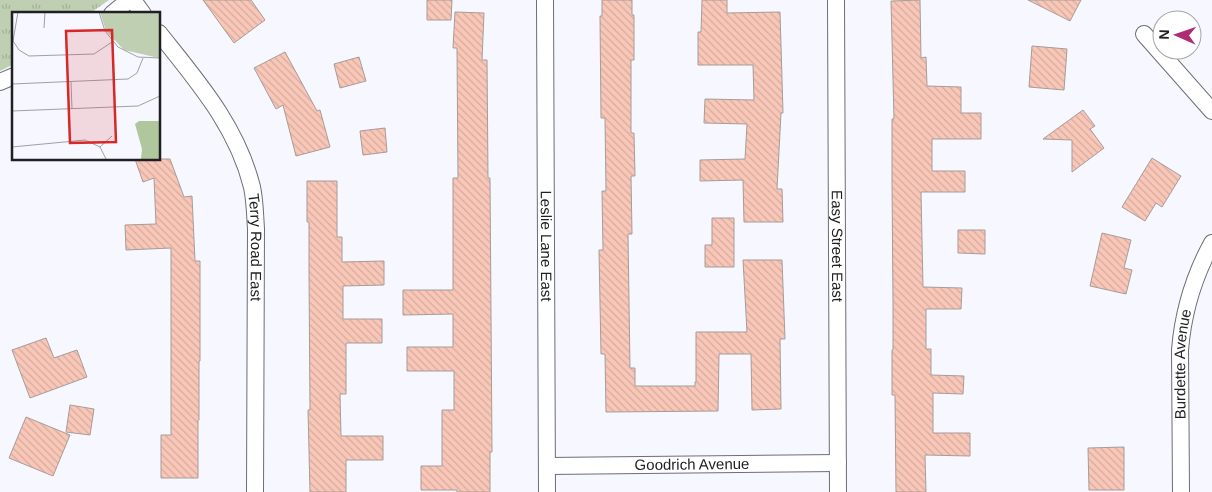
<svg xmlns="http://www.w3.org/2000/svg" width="1212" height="492" viewBox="0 0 1212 492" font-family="Helvetica,sans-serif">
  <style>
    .grass { fill: url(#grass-tufts) }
    .building { fill: url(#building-back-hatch); stroke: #a79c99 }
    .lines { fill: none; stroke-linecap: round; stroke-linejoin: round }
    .street-casing { stroke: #6c6d75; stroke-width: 18 }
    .street { stroke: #fff; stroke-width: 16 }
    .labels { text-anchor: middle; stroke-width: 4; stroke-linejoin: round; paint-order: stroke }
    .street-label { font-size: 15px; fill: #202023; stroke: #fff }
    .inset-road { fill: none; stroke: #a0a1a7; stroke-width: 1 }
    .view { fill: #d62828; fill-opacity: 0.15; stroke: #d62828; stroke-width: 2.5 }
    .inset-edge { fill: none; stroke: #202023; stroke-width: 2.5 }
  </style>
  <defs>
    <pattern id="grass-tufts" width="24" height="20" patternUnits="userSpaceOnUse" patternTransform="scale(1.25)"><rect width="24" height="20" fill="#bfcfb2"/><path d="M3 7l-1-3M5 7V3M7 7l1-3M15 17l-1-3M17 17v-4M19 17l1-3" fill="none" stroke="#a4b199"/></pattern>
    <pattern id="building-back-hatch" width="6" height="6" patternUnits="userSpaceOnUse" patternTransform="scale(1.25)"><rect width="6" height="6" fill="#f9c7b8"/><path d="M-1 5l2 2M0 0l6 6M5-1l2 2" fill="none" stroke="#d5ab9e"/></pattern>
  </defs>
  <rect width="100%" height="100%" fill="#f6f7ff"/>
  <path class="grass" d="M0,0H109L89,14H14V64L0,71Z"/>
  <path class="building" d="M203,0H251L265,20L234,43Z
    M427,0H452L451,20H427Z
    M602,0H632V15H634V60H631V133H634L635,176H631L632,234H628L630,368H635V386H695V382H696V332H747L743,260H782L785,339H780L781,409L752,410L751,354H719L718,411L606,412L605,354H601L599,250H603L602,191H606L605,118H601L600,16H602Z
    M702,0H727V13L780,12L783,113H781L777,189H782L783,222H744L743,180L700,181V160L745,159L747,124L704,123L705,99L754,100L753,65H698V32H701Z
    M920,0L921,58L926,57L927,86L961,87V113H981V139H932V171H965V192H921L923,287L962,288L961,309H926V349H931V375L964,376L963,394L933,393V433H970V456L925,455L926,492H896L895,395H892V350H893V303L892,180V119H894L891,1Z
    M1028,0H1081L1070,21Z
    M455,12L484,13L482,60H487L488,178H490L492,452H490V492H457V490H421V466H442V410H454V371H407V347H453V314L403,315V290H453V178H458L457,48H453Z
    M1032,46L1067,49L1064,90L1029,87Z
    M285,52L317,111L320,110L330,147L296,156L283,105L276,109L254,68Z
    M359,57L366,81L340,88L334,64Z
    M1083,110L1095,126L1090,129L1104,148L1072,172V140L1043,139Z
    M385,128L387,152L363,155L360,131Z
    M1152,158L1181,176L1162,207L1156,203L1145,221L1122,207Z
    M135,159H170L184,197L192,196L195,261H200V361H199V420H198V478H161V435H171V248L126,250L125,225L156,224L154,178L143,182Z
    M307,181H337V237H342V262L384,261V285L343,286V319H382V343H346V394H340L341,436H383V460H346V492H310L308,410H310L309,272V222H307Z
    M712,218H734V267H705V245H712Z
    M958,230H985V254L958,253Z
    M1102,233L1131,240L1124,268L1132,270L1126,294L1090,286Z
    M46,338L54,358L77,350L87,377L30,398L12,350Z
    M70,405L94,409L90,435L66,432Z
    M26,417L70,435L53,476L9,458Z
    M1124,447V490H1089L1088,448Z"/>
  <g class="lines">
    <defs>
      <g id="street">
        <path d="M133,0L143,14"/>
        <path id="s1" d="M545,0L547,492"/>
        <path id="s2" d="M836,0L838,492"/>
        <path d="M112,14L129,0"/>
        <path id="s3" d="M159,33C197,81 237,126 252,187C255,201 255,215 256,229L255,492"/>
        <path d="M1144,34L1212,111"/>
        <path d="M0,82L14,76"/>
        <path id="s4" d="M547,466L838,463"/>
        <path id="s5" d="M1181,492L1180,350C1183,313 1194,276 1212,243"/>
      </g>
    </defs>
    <use href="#street" class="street-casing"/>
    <use href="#street" class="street"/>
  </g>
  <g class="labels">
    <g class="street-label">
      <text dy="5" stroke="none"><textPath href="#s1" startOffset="246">Leslie Lane East</textPath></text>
      <text dy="5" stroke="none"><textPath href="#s2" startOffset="246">Easy Street East</textPath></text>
      <text dy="5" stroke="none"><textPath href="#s3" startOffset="242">Terry Road East</textPath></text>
      <text dy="5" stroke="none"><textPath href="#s5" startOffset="128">Burdette Avenue</textPath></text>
      <text dy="5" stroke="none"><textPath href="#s4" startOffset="145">Goodrich Avenue</textPath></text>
    </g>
  </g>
  <g transform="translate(12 12)">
    <rect width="148" height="148" fill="#f6f7ff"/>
    <path d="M88,0H147V46L112,38L94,19Z" fill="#bfcfb2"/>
    <path d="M127,109H147V147H129L130,137L123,112Z" fill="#b0c79e"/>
    <path d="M134 32a7 7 0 1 1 14 0a7 7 0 1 1-14 0Z" fill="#bfcfb2"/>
    <path class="inset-road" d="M6,0L1,29L7,38L17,44L82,42L100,30M87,0L93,19L106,35L126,45L148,46M32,16L33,0M59,70L60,97M0,72L116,67L125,61L131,46M0,99L126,94L148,84M0,135L73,128L88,135L94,147M88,135L100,124"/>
    <path class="view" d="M100,18L104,130L58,131L54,19Z"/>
    <rect width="148" height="148" class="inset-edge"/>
  </g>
  <g transform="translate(1177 35) rotate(272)"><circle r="24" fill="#ffffff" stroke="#a6a6a7"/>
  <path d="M0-4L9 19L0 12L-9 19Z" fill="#af2b73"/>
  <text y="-8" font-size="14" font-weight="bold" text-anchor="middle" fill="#202023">N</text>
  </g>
</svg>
